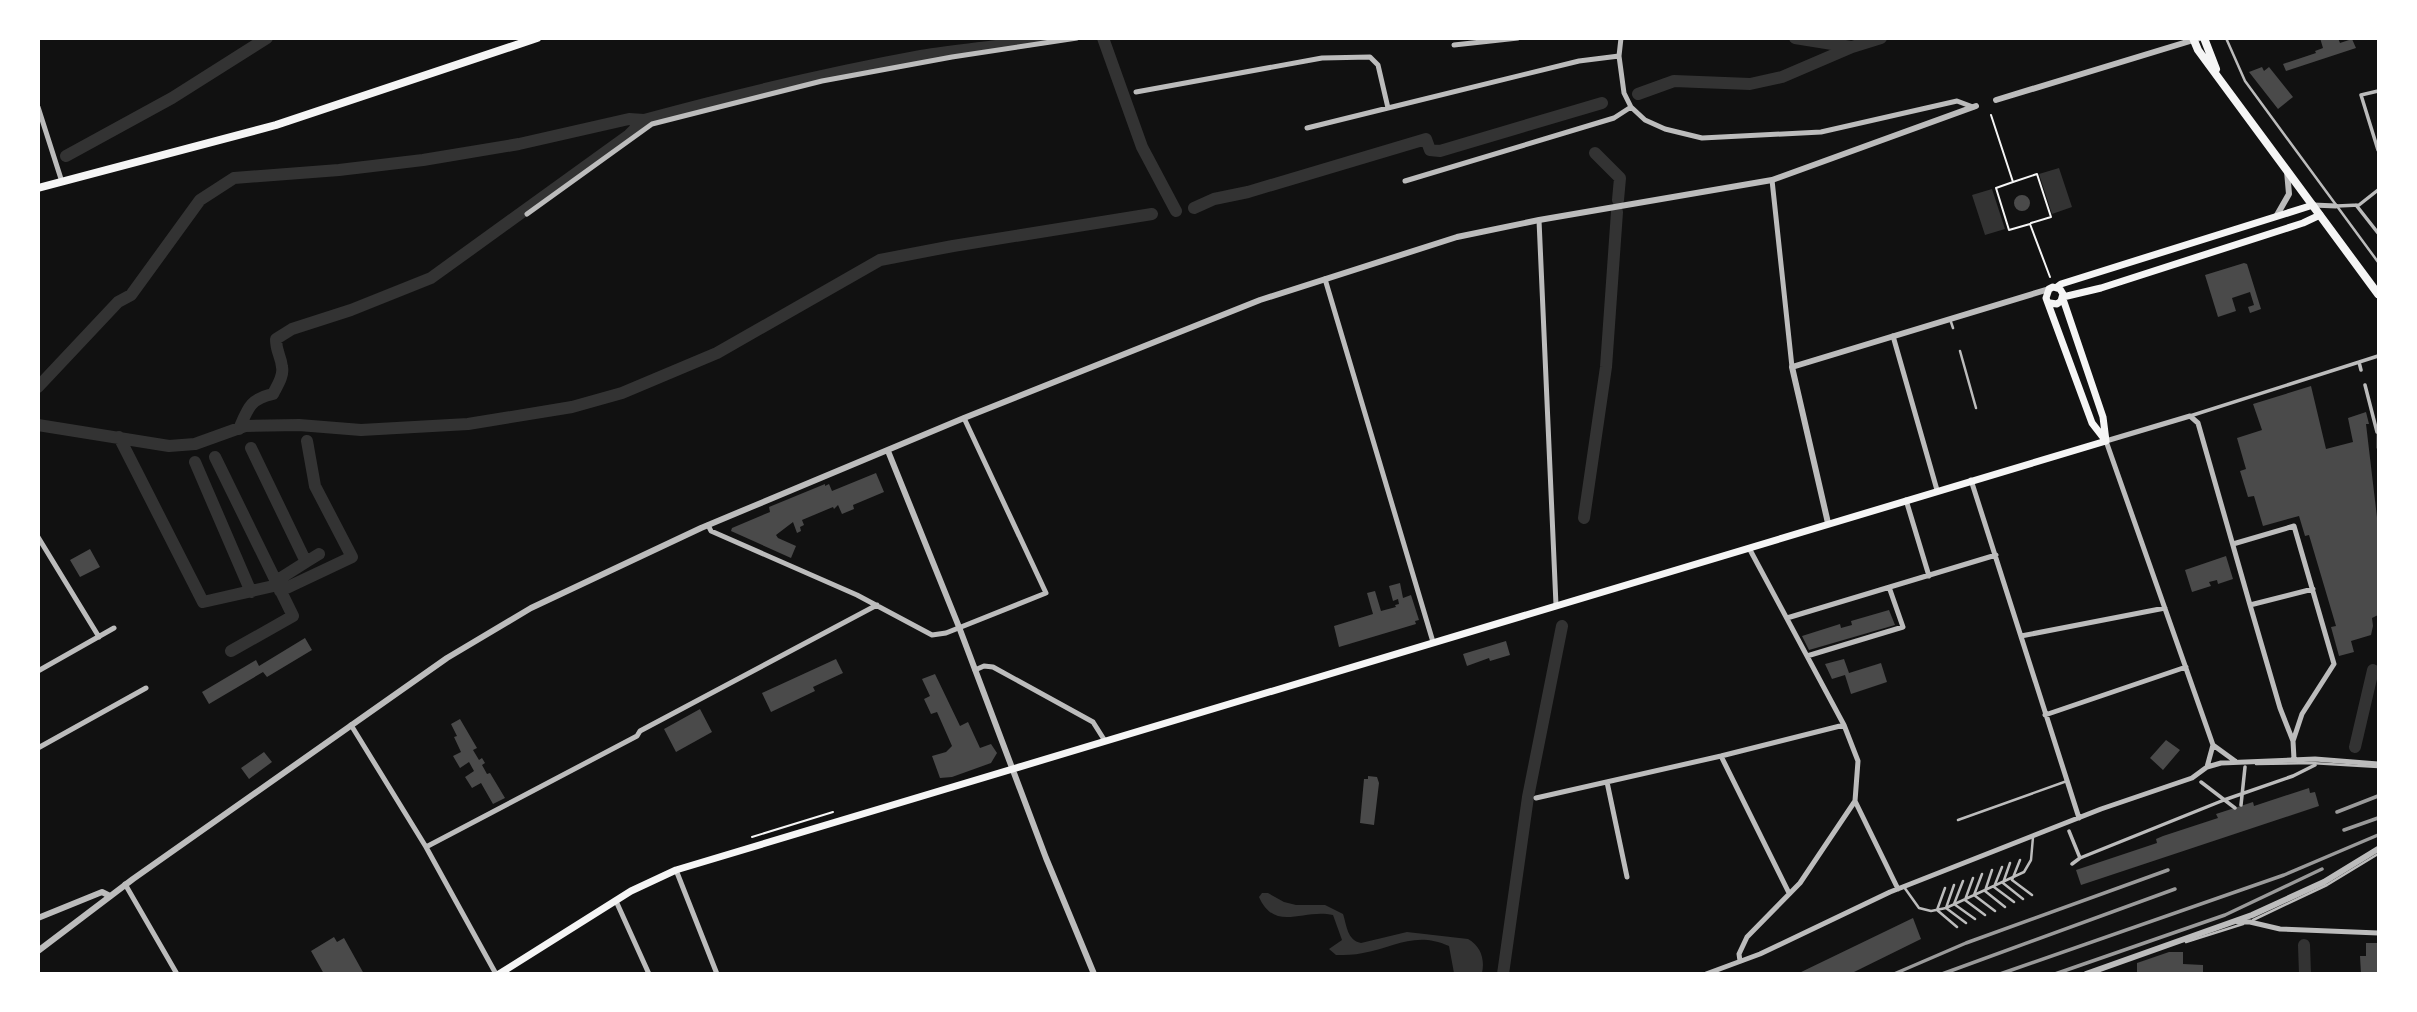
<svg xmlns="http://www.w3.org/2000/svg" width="2417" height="1012" viewBox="0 0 2417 1012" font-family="'Archivo Narrow',sans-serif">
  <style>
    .water { fill: #333 }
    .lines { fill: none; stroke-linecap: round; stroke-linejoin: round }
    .canal { stroke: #333; stroke-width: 12 }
    .building { fill: #4a4a4a }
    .path { stroke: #f5f5f5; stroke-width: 2 }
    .service { stroke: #bcbcbc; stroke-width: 2.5 }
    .pedestrian { stroke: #bcbcbc; stroke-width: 3.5 }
    .minor { stroke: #bcbcbc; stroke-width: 5 }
    .tertiary { stroke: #bcbcbc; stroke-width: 6 }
    .secondary { stroke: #f5f5f5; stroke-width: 7 }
    .primary { stroke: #f5f5f5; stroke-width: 8 }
    .rail { stroke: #9a9a9a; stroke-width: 3.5 }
  </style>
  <rect width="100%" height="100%" fill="#111"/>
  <path class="water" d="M2059,168L2072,207L2052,214L2039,174Z
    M1992,189L2005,229L1985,235L1972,195Z
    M1262,893H1268L1284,902L1296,905H1325L1343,914C1347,926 1347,940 1361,943L1407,932L1468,939C1481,946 1485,960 1482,973H1454L1449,946C1415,931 1396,947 1363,953C1354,955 1345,955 1336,955L1329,949L1342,940L1333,915C1303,908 1275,933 1259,897Z"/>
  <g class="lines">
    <path class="canal" d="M1103,38L1142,147L1176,211
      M1795,38L1851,47
      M1638,94L1674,81L1750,84L1782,77L1852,47L1881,38
      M1595,153L1620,178L1618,200
      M66,156L172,98L267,38
      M1194,208L1214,199L1248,192L1426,139L1430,150L1440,151L1602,103
      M38,387L118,302L131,295L200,200L234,178L339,170L423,160L519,144L629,119L644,120C736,95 828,73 921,56C964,49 1006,46 1049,38
      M38,425L169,446L195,444L245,426L299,425L361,430L468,424L572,407L622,393L717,353L880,260L953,246L1152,214
      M239,429C248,408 250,399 273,394C277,386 284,376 282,367C281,356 276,352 276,339L292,329L351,310L431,278L604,153L629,135L644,120
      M119,437L203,602L278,585
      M251,448L306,562L276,581
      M215,457L293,616L231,651
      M195,462L251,592
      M1584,518L1606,367L1617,212
      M306,562L319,554
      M280,591L352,557L315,486L307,441
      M2355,747L2373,670
      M2304,945L2305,974
      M1503,974L1528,797L1562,626"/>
  </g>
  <path class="building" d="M2320,38H2338L2340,43L2352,39L2356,48L2286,71L2283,64L2316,53L2315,51L2323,48Z
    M2262,67L2264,71L2269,67L2293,97L2278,109L2249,72Z
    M2014 203a8 8 0 1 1 16 0a8 8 0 1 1-16 0Z
    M2244,263L2247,264L2261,309L2250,313L2248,307L2254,305L2250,292L2232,298L2236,311L2218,317L2205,275Z
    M2311,386L2326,449L2353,442L2348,418L2366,412L2369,424H2366L2378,526V615L2372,618L2373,626L2371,635L2351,641L2354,652L2339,656L2331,627L2336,626L2309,535L2305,536L2299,516L2263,526L2254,496L2248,497L2240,471L2246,469L2237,438L2262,430L2253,404Z
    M876,473L884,492L853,505L854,509L842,514L838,505L834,509L833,507L802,520L804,525L800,527L801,531L797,533L793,522L776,535L778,538L796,546L791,558L731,531L732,528L770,512L769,507L825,484V486L829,484L832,491Z
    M90,549L100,567L80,577L70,560Z
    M2226,556L2233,579L2218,584L2217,580L2209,582L2211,586L2192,592L2185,570Z
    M1400,583L1403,598L1411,595L1419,620L1415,621L1416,624L1339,647L1334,626L1373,614L1367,593L1375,591L1381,611L1396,607L1395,605L1399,604L1398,599L1393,601L1389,586Z
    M1889,610L1895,625L1809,650L1802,636L1840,624L1841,628L1852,625L1851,621Z
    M305,638L312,650L267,677L263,672L209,704L202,692L256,660L259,666Z
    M1506,641L1510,655L1490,661L1489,658L1467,666L1463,654Z
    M836,659L843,673L813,687L815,691L771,712L762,693Z
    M1844,659L1849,673L1881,663L1887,682L1851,694L1845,675L1832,679L1825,664Z
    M935,674L960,726L968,722L980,748L991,744L997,753L991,763L952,777L940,778L932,756L946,752L952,746L937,712L931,714L924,699L930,696L922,679Z
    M700,709L712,732L676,752L664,729Z
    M460,719L477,748L473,750L479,760L482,758L485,763L482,765L487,774L490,773L505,798L493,804L481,783L472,788L465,777L474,771L469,762L460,768L453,756L461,752L454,737L457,736L451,724Z
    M2166,740L2180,750L2163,770L2150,758Z
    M264,752L272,762L249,779L241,768Z
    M1368,776L1377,777L1379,783L1374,825L1360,823L1364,779H1368Z
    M2309,788L2310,793L2315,792L2319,806L2081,885L2076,870L2157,843L2156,839L2163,836L2218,818L2216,814L2253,802L2254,806Z
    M1913,918L1921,939L1850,974H1797Z
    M334,937L337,942L344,938L364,974H324L311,951Z
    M2366,943H2378V974H2361L2360,956H2366Z
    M2169,952H2183V964L2203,965V974H2137V963Z"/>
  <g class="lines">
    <path class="path" d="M1991,115L2013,182L1996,188L2009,230L2030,224L2050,277
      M2013,182L2037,174L2051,217L2031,223
      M752,837L833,812"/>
    <path class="service" d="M2226,38L2245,81L2378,262
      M1950,319L1953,328
      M1960,351L1976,408
      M2378,432V448
      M2256,764L2311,763L2378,767
      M1958,820L2067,781
      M2010,863L2003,883L2023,899
      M2002,867L1994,887L2014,902
      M1992,870L1985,891L2005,907
      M1982,874L1974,895L1995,911
      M1973,878L1965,900L1985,915
      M2012,880L2032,895
      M2012,880L2020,860
      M1963,881L1954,904L1975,919
      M1954,885L1946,908L1966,923
      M1904,887L1919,908L1931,911L1946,908L2024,872L2031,860L2033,837
      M1945,888L1937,910L1957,927
      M2253,920L2327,885L2378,854
      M2186,942L2243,924"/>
    <path class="pedestrian" d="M2378,91L2361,95L2378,150
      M2356,205L2378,233
      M2337,206L2359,205L2378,190
      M2359,362L2361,370
      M2365,385L2377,432
      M2190,416L2378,356
      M2201,782L2235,808
      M2241,805L2245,767
      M2069,831L2080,858
      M2072,864L2080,858L2224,800L2293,776L2315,765"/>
    <path class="minor" d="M1621,38L1619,56L1624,93L1631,107L1645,120L1665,129L1702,138L1821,132L1957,101L1973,107
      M1454,45L1518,38
      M1136,92L1322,58L1370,57L1378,65L1388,108L1579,61L1619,56
      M38,107L62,182
      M1307,128L1388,108
      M1772,180L1792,367
      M1405,181L1614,118L1631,107
      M2313,205L2336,206
      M527,214L652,124L822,81L952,57L1077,38
      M1539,220L1556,605
      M1325,279L1433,642
      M1893,336L1937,490
      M1971,480L2079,818
      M1906,500L1929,576
      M708,525L711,531L857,595L932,635L946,633L1046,593L964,418
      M38,537L99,637
      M2233,544L2294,526L2334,664L2302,714L2293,741
      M2250,605L2313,589
      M1787,618L1996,555
      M2021,636L2165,608
      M1807,656L1903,627L1889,587
      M975,670L984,666L993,667L1093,722L1105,741
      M38,671L114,628
      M2045,715L2186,667
      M351,725L426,847L496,974
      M2213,745L2235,761
      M38,748L146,688
      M1721,756L1789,893
      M2207,767L2213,745L2106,441L2190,416L2198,423L2250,605L2280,708L2293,741L2294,759
      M1607,782L1627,877
      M1536,798L1721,756L1844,725
      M1855,801L1898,889
      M426,847L637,736L640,731L877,605
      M676,870L717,974
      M125,884L177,974
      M616,901L649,974
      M2238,922H2250L2280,929L2378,933
      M1740,961L1739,954L1747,937L1800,883L1855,801L1858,761L1844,725L1749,548
      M1706,974L1760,954L1890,892L2101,809L2192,778L2207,767L2221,763L2315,759L2378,764"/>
    <path class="tertiary" d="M1996,100L2200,38
      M2277,215L2289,194L2287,171
      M888,451L959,627L1046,858L1094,974
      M1828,523L1792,367L2049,289
      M38,918L102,892L110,896
      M38,951L133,879L447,658L531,608L701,528L964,418L1260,300L1457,237L1539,220L1772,180L1976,106
      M2086,974L2252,915L2324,882L2378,849"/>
    <path class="secondary" d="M2057,287L2061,284L2313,205
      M2063,297L2101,288L2303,223L2320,215
      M2063,299L2103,417L2106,441
      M2050,303L2057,304L2061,301L2063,294L2060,289L2053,287L2049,289L2046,298L2092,423L2106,441
      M499,974L631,891L676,870L2106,441"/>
    <path class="primary" d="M2193,38L2198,50L2223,84L2378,294
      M2204,38L2216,69
      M38,188L276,125L537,38"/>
    <path class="rail" d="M2337,812L2378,796
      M2344,830L2378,818
      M1894,974L1966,943L2168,870
      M1942,974L2175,889
      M2000,974L2284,875L2378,835
      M2055,974L2225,915L2322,869"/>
  </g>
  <rect width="2417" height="1012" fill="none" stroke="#ffffff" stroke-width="80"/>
</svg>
